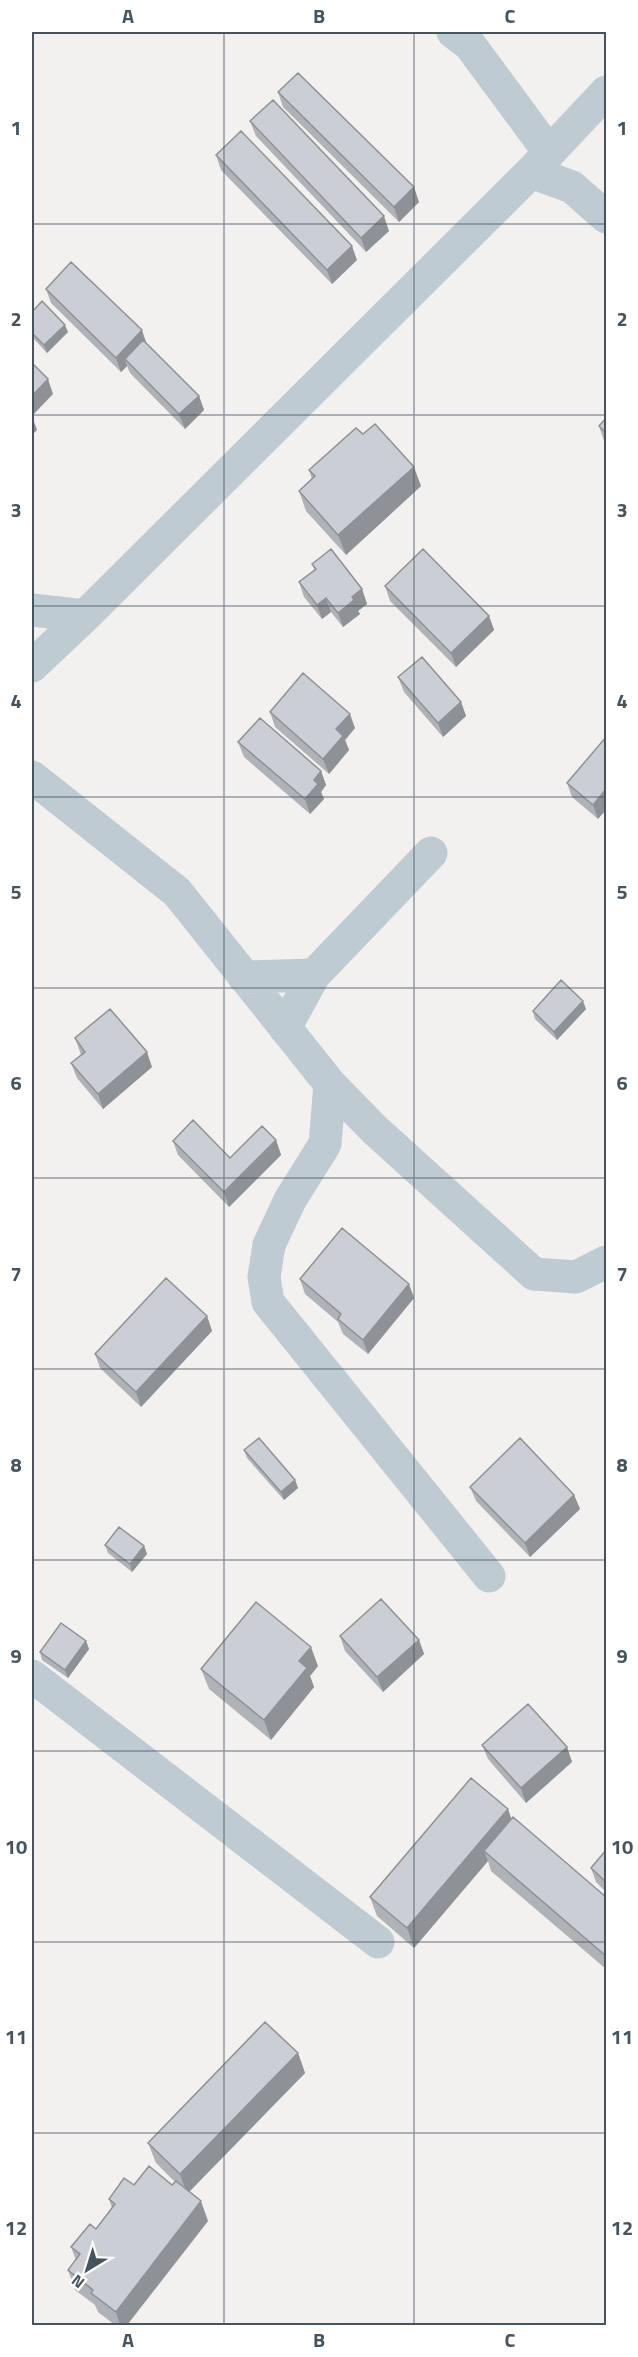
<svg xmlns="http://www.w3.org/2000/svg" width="638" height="2357" viewBox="0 0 638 2357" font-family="'Titillium Web',sans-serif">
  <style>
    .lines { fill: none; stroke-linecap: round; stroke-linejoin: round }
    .street { stroke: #bfcbd3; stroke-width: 33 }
    .wall { fill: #afb2b7 }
    .shaded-wall { fill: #8e9195 }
    .building { fill: #cbcfd5; stroke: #8e9195; stroke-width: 1.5 }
    .grid { fill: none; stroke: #46545f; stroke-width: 1.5; stroke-opacity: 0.55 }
    .neatline { fill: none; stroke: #46545f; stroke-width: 2 }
    .grid-label { font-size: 20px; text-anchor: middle; font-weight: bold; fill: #46545f }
  </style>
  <rect width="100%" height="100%" fill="#f3f0f0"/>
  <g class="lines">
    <path class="street" d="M453,32L470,45L549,152
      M531,172L572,187L606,217
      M32,610L85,616
      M32,666L85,616L531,172L606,92
      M32,777L177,892L330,1084L375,1130L534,1274L576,1277L606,1262
      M244,977L314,975L431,853
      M285,1028L314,975
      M330,1084L325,1144L290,1200L269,1245L264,1277L268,1302L489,1576
      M32,1676L378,1942"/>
  </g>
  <path class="wall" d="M278,92L419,202L399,222L283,107Z
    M250,121L389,231L366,252L256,136Z
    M216,155L357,260L332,284L221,170Z
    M46,289L146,343L199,396L204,410L185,429L130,373L127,366L121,372L51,303Z
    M32,312L68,332L47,353L32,337Z
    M606,418V443L604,441L599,426Z
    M363,434L421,486L346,555L306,511L299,491L312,479L309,470Z
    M312,564L362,589L367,604L358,611L360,614L343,627L331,612L322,619L304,597L299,582L315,571Z
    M385,586L489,616L494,630L456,667L390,601Z
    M398,677L461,702L466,716L443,737L404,692Z
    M270,712L355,728L345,740L349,750L329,774L275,727Z
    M606,737L598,819L572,797L567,783Z
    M238,742L321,771L326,785L321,792L324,799L310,814L244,757Z
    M586,1009L557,1040L535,1019L533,1011Z
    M75,1038L152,1067L103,1109L77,1078L71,1063L81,1055Z
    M276,1140L281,1155L229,1207L178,1155L173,1141L230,1158Z
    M300,1279L414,1298L368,1354L343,1334L338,1322L305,1294Z
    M207,1316L212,1331L141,1407L100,1368L95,1354Z
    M244,1450L295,1480L298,1488L284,1500L247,1458Z
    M470,1487L574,1495L580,1509L530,1557L476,1501Z
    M105,1545L144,1546L147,1554L132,1572L108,1553Z
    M340,1636L419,1640L424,1654L383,1692L345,1651Z
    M86,1641L89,1649L68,1678L42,1660L40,1652Z
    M318,1666L310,1676L314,1687L271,1740L209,1689L201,1669Z
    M482,1745L567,1747L572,1762L526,1803L488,1759Z
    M511,1819L606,1897V1969L491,1871L488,1861L414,1948L377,1916L370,1897Z
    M606,1850V1892L596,1882L591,1868Z
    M298,2053L305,2073L189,2192L208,2221L127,2325H115L98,2312L95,2305L75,2290L68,2270L76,2260L71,2247L96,2229L112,2208L109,2199L134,2185H172L175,2182L156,2163L148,2143Z"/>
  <path class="shaded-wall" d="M414,187L419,202L399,222L394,207Z
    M384,216L389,231L366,252L361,238Z
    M352,246L357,260L332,284L327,270Z
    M65,325L68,332L47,353L44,345Z
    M142,330L147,345L125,359L127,366L121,372L116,358Z
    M48,379L53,394L32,416L37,430L32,435V396Z
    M199,396L204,410L185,429L179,414Z
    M414,467L421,486L346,555L338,535Z
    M362,589L367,604L358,611L360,614L343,627L338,613L352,597Z
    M326,598L331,612L322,619L317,605Z
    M489,616L494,630L456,667L451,653Z
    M461,702L466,716L443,737L438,723Z
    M350,714L355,728L345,740L349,750L329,774L323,759L336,729Z
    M321,771L326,785L321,792L324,799L310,814L305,799L314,780Z
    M606,789V810L598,819L593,805Z
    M583,1001L586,1009L557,1040L554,1032Z
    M147,1052L152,1067L103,1109L98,1094Z
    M276,1140L281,1155L229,1207L224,1192Z
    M409,1284L414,1298L368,1354L363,1340Z
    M207,1316L212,1331L141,1407L136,1392Z
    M295,1480L298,1488L284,1500L281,1492Z
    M574,1495L580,1509L530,1557L525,1543Z
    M144,1546L147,1554L132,1572L130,1564Z
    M419,1640L424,1654L383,1692L377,1677Z
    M86,1641L89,1649L68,1678L65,1670Z
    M311,1647L318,1666L310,1676L314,1687L271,1740L264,1720L299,1661Z
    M567,1747L572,1762L526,1803L521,1788Z
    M508,1809L515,1829L484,1851L488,1861L414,1948L407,1928Z
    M298,2053L305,2073L187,2194L180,2174Z
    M201,2201L208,2221L127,2325H120L116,2312Z"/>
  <path class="building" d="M298,73L414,187L394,207L278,92Z
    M273,100L384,216L361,238L250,121Z
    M241,131L352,246L327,270L216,155Z
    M71,262L142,330L116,358L46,289Z
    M42,301L65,325L44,345L32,333V312Z
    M143,340L199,396L179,414L125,359Z
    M32,363L48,379L32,396Z
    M606,418V433L599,426Z
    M375,424L414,467L338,535L299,491L315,476L309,470L356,428L363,434Z
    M331,549L362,589L352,597L354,600L338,613L326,598L317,605L299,582L316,569L312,564Z
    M423,549L489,616L451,653L385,586Z
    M422,657L461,702L438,723L398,677Z
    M303,673L350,714L336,729L343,736L323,759L270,712Z
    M260,718L321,771L314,780L318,784L305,799L238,742Z
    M606,737V789L593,805L567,783Z
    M561,980L583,1001L554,1032L533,1011Z
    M110,1009L147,1052L98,1094L71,1063L85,1052L75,1038Z
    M193,1120L230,1158L262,1126L276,1140L224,1192L173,1141Z
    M342,1228L409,1284L363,1340L338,1319L341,1314L300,1279Z
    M166,1278L207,1316L136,1392L95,1354Z
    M259,1438L295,1480L281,1492L244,1450Z
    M520,1438L574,1495L525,1543L470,1487Z
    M119,1527L144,1546L130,1564L105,1545Z
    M381,1599L419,1640L377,1677L340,1636Z
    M256,1602L311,1647L299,1661L307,1668L264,1720L201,1669Z
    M61,1623L86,1641L65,1670L40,1652Z
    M528,1704L567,1747L521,1788L482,1745Z
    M471,1778L508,1809L407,1928L370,1897Z
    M513,1817L606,1897V1956L484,1851Z
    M606,1850V1882L591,1868Z
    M265,2022L298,2053L180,2174L148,2143Z
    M149,2166L172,2185L176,2181L201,2201L116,2312L91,2293L93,2290L68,2270L80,2254L71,2247L90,2224L96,2229L115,2204L109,2199L124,2178L134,2185Z"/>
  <path class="grid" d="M224,32V2326M414,32V2326M32,224H606M32,415H606M32,606H606M32,797H606M32,988H606M32,1178H606M32,1369H606M32,1560H606M32,1751H606M32,1942H606M32,2133H606"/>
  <rect width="638" height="2357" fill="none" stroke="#ffffff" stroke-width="66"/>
  <g transform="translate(87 2270) rotate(218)" stroke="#ffffff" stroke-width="4.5" paint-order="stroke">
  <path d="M0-4.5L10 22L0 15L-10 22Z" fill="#46545f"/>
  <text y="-9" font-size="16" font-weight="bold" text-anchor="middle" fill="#46545f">N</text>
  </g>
  <rect x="33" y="33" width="572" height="2291" class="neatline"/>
  <g class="grid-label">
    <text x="128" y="23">A</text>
    <text x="319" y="23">B</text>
    <text x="510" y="23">C</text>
    <text x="16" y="135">1</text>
    <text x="622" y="135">1</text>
    <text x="16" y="326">2</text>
    <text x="622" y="326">2</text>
    <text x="16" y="517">3</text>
    <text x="622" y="517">3</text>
    <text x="16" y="708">4</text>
    <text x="622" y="708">4</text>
    <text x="16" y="899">5</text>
    <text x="622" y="899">5</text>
    <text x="16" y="1090">6</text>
    <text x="622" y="1090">6</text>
    <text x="16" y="1281">7</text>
    <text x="622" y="1281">7</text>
    <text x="16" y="1472">8</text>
    <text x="622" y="1472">8</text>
    <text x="16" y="1663">9</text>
    <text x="622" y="1663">9</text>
    <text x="16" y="1854">10</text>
    <text x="622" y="1854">10</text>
    <text x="16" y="2044">11</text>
    <text x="622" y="2044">11</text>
    <text x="16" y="2235">12</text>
    <text x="622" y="2235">12</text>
    <text x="128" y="2347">A</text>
    <text x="319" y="2347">B</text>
    <text x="510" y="2347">C</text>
  </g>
</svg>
